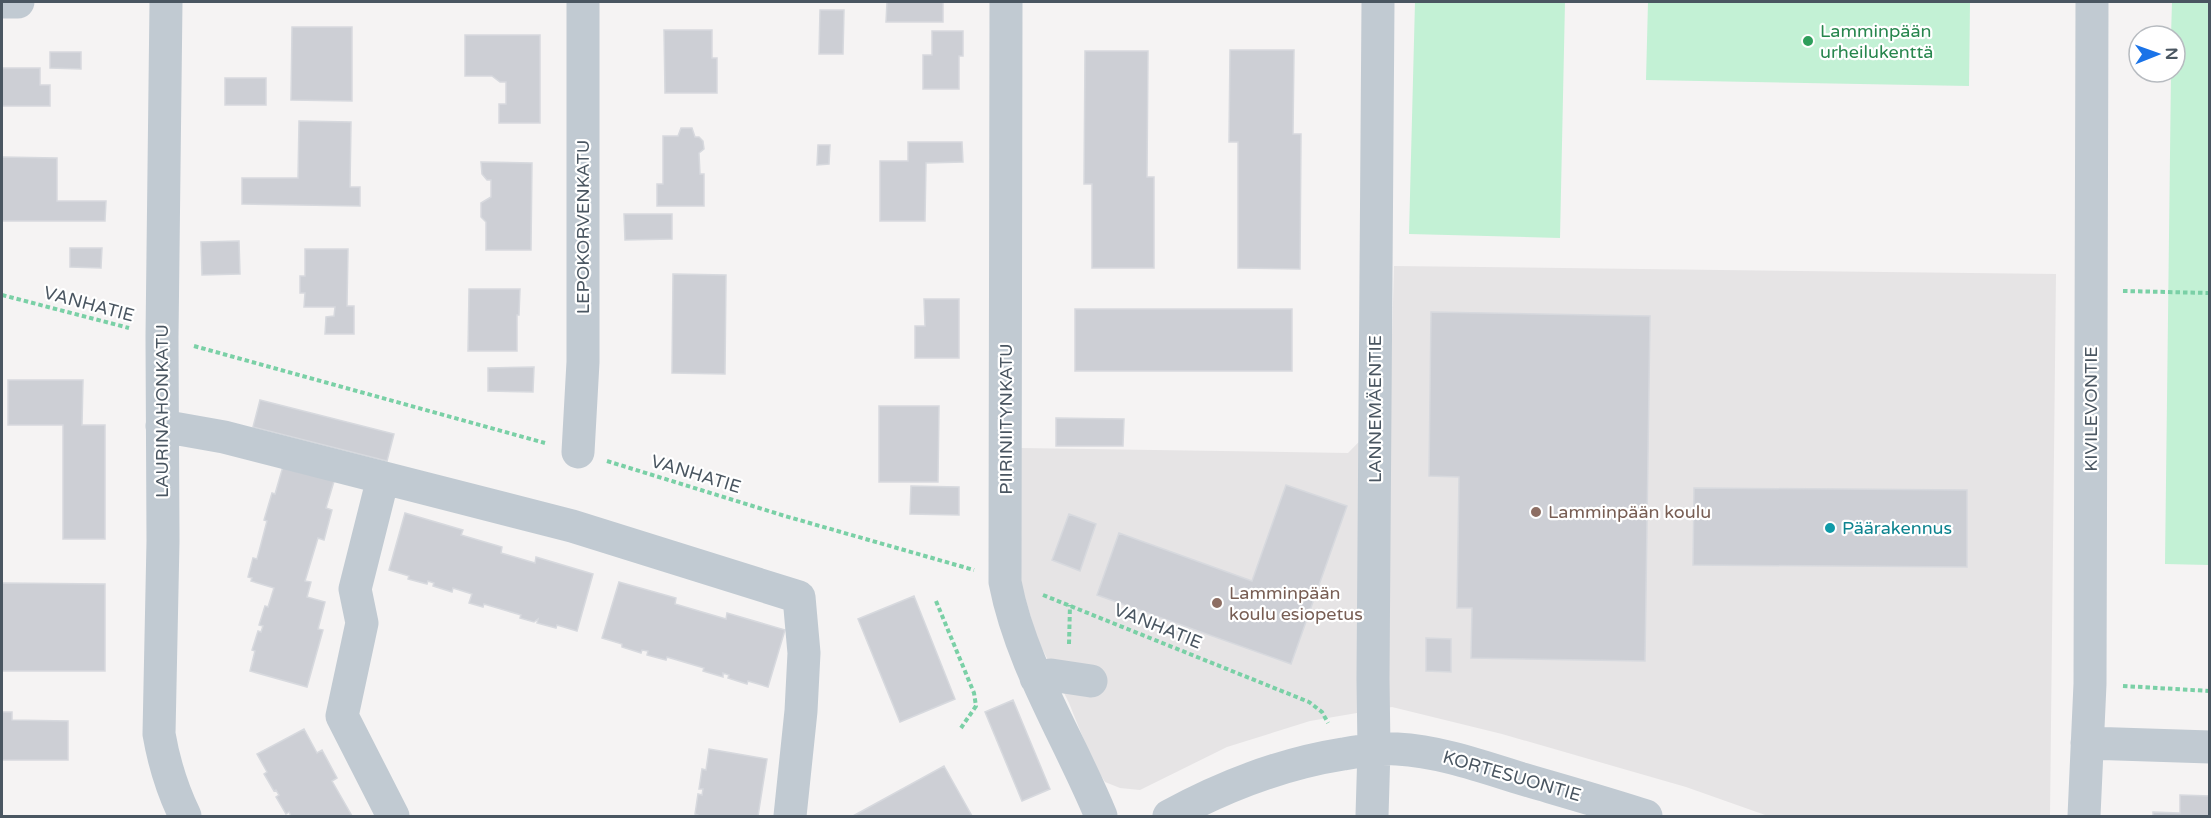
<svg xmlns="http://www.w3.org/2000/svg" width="2211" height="818" viewBox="0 0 2211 818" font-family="'Varela Round',sans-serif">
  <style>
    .education { fill: #e6e4e5 }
    .green { fill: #c3f1d5 }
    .building { fill: #cdcfd5; stroke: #d7d9de; stroke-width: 1.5 }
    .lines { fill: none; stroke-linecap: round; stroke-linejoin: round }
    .path { stroke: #7ad0a6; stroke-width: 4; stroke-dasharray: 4.5 3; stroke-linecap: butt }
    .minor { stroke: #c1cad2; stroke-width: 33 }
    .leisure-dot { fill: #2e9e5b; stroke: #fff; stroke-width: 2 }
    .education-dot { fill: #8d6e63; stroke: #fff; stroke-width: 2 }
    .culture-dot { fill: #0f9aa8; stroke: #fff; stroke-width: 2 }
    .labels { text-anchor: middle; stroke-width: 4.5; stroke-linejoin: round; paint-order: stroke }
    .leisure-label { font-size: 18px; fill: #27864d; stroke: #fff; text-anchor: start }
    .street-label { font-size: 18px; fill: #4a5661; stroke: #fff }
    .education-label { font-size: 18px; fill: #785e54; stroke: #fff; text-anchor: start }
    .culture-label { font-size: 18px; fill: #0d838f; stroke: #fff; text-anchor: start }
  </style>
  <rect width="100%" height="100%" fill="#f5f3f3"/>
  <path class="education" d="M1394,266L2056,274L2050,816H1768L1686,787L1502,734L1392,707L1310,721L1227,747L1140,790L1120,788L1105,782L1094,765L1069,703L1037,638L1017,570L1020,448L1348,453L1390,410Z"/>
  <path class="green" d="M1415,2H1565L1560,238L1409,234Z
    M1648,2H1970L1969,86L1646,80Z
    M2172,2H2209V565L2165,564L2171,72H2175V36H2171Z"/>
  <path class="building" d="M887,2H943V22H886Z
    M820,10H844L843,54H819Z
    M292,27H352V101L291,100Z
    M664,30H712V58H717V93H665Z
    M932,31H963V56H959V89H923V55H932Z
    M465,35H540V123H499V104H506V82H500L492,76H465Z
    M1230,50H1294L1293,134H1301L1300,269L1238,268V142H1229Z
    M1085,51H1148L1147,177H1154V268H1092V184H1084Z
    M50,52H81V69L50,68Z
    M2,68H40V85H50V106H2Z
    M225,78H266V105H225Z
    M299,121L351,122L350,187H360V206L242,204V178H298Z
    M681,128H692L695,137H699L703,141L704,149L699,153L700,174H704V206H657V184H663V136H678Z
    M908,142H962L963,162L926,163L925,221H880V161H908Z
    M818,145H830L829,164L817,165Z
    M2,157L57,158V201H106L105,221H2Z
    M481,162L532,163L531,250H486V222L481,217V203L491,197V180H487L482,174Z
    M624,214H672V239L625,240Z
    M239,241L240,274L202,275L201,242Z
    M70,248H102L101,268L70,267Z
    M305,249H348L347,306H354V334H325L326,317L334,316L335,307H304L305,293H300V276H305Z
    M673,274L726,275L725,374L672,373Z
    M469,289H520L519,315H517V351H468Z
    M924,299H959V358H915V326H925Z
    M1075,309H1292V371H1075Z
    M1431,312L1650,316L1645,661L1471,658L1472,608H1457L1459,477L1429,476Z
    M534,367L533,392L488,391V368Z
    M8,380H83L82,425H105V539H63V425H8Z
    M260,400L394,434L387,461L253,427Z
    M879,406H939L938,482H879Z
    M1056,418L1124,419L1123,446H1056Z
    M284,463L335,478L326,508L332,510L324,540L318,538L305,581L311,582L307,597L325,602L318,629L323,630L307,687L250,671L255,651L252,650L258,631L261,632L263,626L259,625L265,606L268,607L274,588L251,581L252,578L248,577L253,558L257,559L267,521L264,520L272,493L275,494Z
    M1286,485L1347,506L1291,664L1097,595L1119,533L1252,581Z
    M911,486L959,487V515L910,514Z
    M1694,488L1967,490V567L1693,565Z
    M405,513L463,530L461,535L502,547L501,553L535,563L536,557L593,574L577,631L557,625L556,628L537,623L538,619L534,622L520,618L521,615L484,604L483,607L469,603L472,594L453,588L452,592L433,586L434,583L428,581L427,584L408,579L409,576L389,570Z
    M1069,514L1096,524L1080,571L1052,560Z
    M619,582L676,598L675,604L726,619L727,613L785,630L768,687L748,681L747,684L728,678L729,675L723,673V677L703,671L704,668L667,657L666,660L647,655L648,651L642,650L641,653L622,647V644L602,638Z
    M2,583L105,584V671H2Z
    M914,596L955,699L900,722L858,619Z
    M1426,638L1451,639V672L1426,671Z
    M1013,700L1050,789L1022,801L985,712Z
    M2,712H12V720L68,721V760H2Z
    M304,729L317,753L322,750L337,778L332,781L352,816H291L289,812L286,814L276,797L279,795L276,790L274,791L264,774L267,772L257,754Z
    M709,749L767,759L758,816H698V815L695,814L698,794L702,795L703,789H699L702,769L706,770Z
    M944,766L972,816H853Z
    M2180,795L2210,796V816H2153V812L2180,813Z"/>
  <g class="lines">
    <path class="path" d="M2123,291L2210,293
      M2,295L129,328
      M194,346L545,443
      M607,461L785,516L974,570
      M1043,595L1309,702L1322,712L1328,723
      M936,601L974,693L976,706L961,728
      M1069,644L1070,605
      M2123,686L2210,691"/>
    <path class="minor" d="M2,2H18
      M166,2L162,337L163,541L159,734C164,763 172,789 185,816
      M1006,2L1005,582C1021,665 1069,738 1101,816
      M162,426L224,437L572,526L799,597L804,653L801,711L790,816
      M578,452L583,362V2
      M383,478L355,589L362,623L342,716L393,816
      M1036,678L1051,675L1091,681
      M2087,743L2210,747
      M1169,816C1224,786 1280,764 1343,754C1361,751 1378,748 1397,749C1437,751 1478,765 1516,777C1560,790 1603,802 1646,816
      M1372,816L1374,749L1373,679L1378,2
      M2084,816L2090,684L2092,2"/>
  </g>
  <circle class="leisure-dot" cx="1808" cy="41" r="6"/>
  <g class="education-dot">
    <circle cx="1536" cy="512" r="6"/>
    <circle cx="1217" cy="603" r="6"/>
  </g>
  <circle class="culture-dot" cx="1830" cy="528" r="6"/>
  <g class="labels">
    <g class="leisure-label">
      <text x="1820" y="37">Lamminpään<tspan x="1820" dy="21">urheilukenttä</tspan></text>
    </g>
    <g class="street-label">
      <text transform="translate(583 227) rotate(-90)" y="6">LEPOKORVENKATU</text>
      <text transform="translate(89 304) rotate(15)" y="6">VANHATIE</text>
      <text transform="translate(1375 409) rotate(-90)" y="6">LANNEMÄENTIE</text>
      <text transform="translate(2091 409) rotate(-90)" y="6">KIVILEVONTIE</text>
      <text transform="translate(162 411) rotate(-90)" y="6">LAURINAHONKATU</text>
      <text transform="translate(1006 419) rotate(-90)" y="6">PIIRINIITYNKATU</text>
      <text transform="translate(696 474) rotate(17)" y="6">VANHATIE</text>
      <text transform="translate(1158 626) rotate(22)" y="6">VANHATIE</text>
      <text transform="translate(1512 776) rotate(16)" y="6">KORTESUONTIE</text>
    </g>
    <g class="education-label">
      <text x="1548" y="518">Lamminpään koulu</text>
      <text x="1229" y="599">Lamminpään<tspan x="1229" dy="21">koulu esiopetus</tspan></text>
    </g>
    <g class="culture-label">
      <text x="1842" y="534">Päärakennus</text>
    </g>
  </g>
  <rect width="2211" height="818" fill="none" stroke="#4a5661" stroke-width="6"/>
  <g transform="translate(2157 54) rotate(89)"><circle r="28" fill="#ffffff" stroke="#b7bbc0" stroke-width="1.5"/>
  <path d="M0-4.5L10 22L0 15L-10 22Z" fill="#1a73e8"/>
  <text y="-9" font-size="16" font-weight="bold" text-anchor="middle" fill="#4a5661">N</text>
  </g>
</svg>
